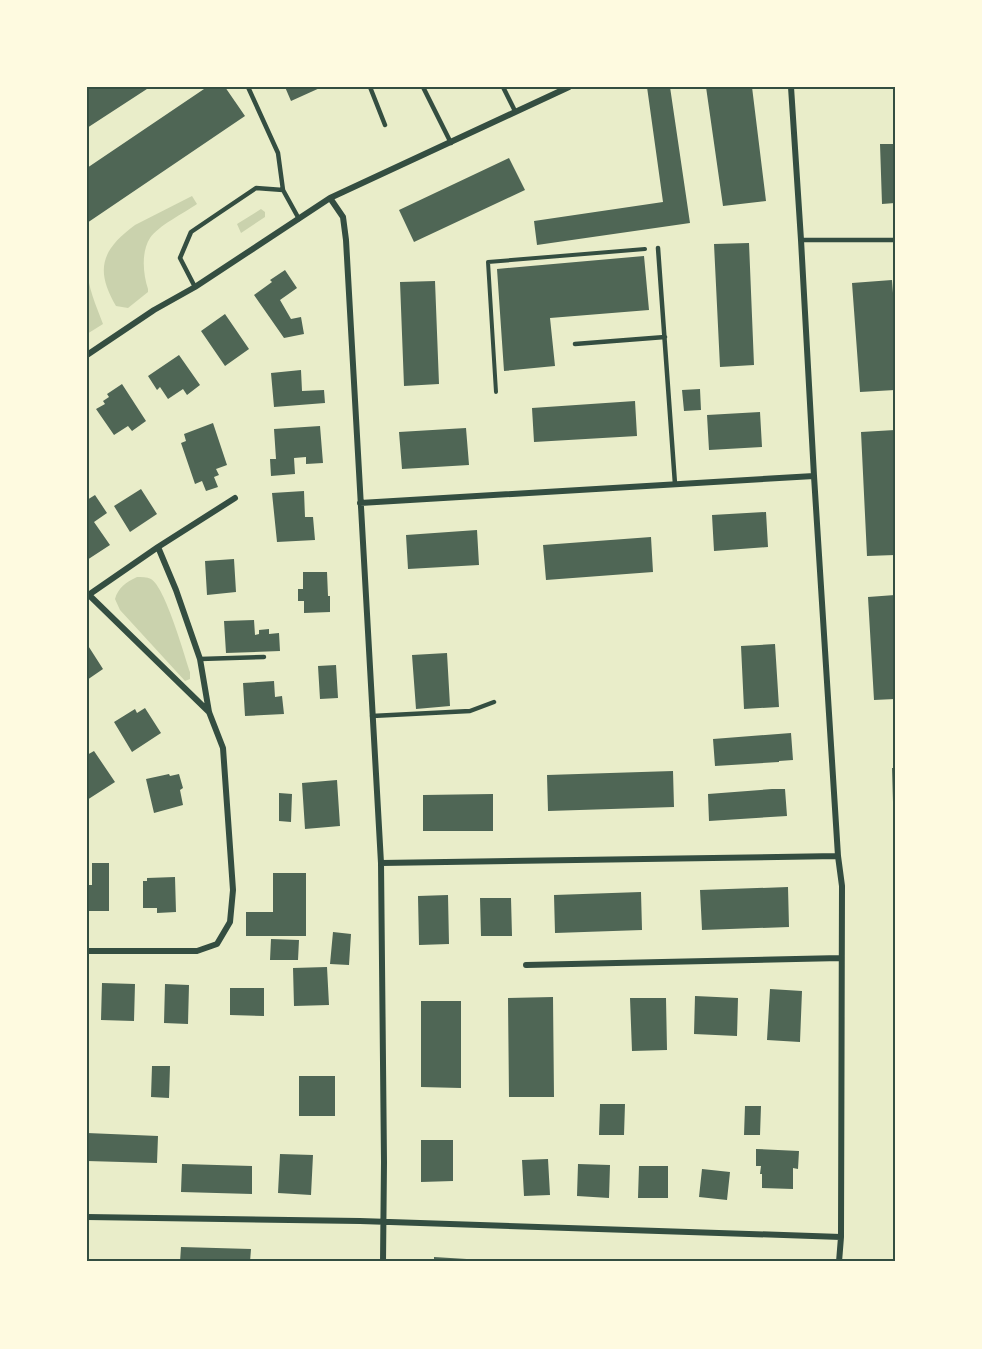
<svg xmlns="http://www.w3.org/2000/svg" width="982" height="1349" viewBox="0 0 982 1349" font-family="Lato,sans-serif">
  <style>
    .green { fill: #cad2ad }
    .building { fill: #4f6655 }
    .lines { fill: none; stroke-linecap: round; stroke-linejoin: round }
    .path { stroke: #344e41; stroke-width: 4 }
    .service { stroke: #344e41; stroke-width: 4.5 }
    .minor { stroke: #344e41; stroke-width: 6 }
    .neatline { fill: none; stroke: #344e41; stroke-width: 2 }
  </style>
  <rect width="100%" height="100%" fill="#e9edc9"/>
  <path class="green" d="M192,196L197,204C184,213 158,226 150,238C141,252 143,274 148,289V292L128,308L116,306C95,270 101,250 135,225Z
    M261,209L265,212V217L241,233L237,224Z
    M87,254L88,256C84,280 95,302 103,324L87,334Z
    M137,577C141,577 147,577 151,579C165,587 184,654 190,672V679L185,681L120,610L115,599C118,588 126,582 137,577Z"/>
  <path class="building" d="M87,87H150L87,128Z
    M207,87H225L245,116L87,223V168Z
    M285,87H322L291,101Z
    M647,87H670L690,223L537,245L534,221L663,202Z
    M706,87H752L766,201L723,206Z
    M880,144H895V203L882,204Z
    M509,158L525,190L414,242L399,210Z
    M749,243L754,365L720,367L714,244Z
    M644,256L649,310L550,318L555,366L504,371L497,269Z
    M285,270L297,288L280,300L291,319L301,317L304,334L284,338L254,295L272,282L270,280Z
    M892,280L895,319V390L860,392L852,283Z
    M435,281L439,384L404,386L400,282Z
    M225,314L249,349L225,366L201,331Z
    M179,355L200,385L187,395L183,389L168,399L160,387L157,390L148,376Z
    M301,370L302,391L324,390L325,403L274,407L271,373Z
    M122,384L146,421L132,431L128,426L114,435L96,409L105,404L103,401L109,397L107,394Z
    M700,389L701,410L684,411L682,390Z
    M635,401L637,436L534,442L532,408Z
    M760,412L762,447L709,450L707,415Z
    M213,423L227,465L216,469L219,475L214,477L218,487L206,491L202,481L195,484L181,443L186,441L184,434Z
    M320,426L323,463L306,464V457L294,458L295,474L271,476L270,459H276L274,429Z
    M466,428L469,465L402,469L399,432Z
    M895,430V555L867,556L861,432Z
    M141,489L157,514L130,532L114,506Z
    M304,491L305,517H313L315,540L277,542L272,493Z
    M95,495L107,513L94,522L110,545L87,560V513L88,512L87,500Z
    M766,512L768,547L714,551L712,515Z
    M477,530L479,565L408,569L406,535Z
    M651,537L653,572L546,580L543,545Z
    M234,559L236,592L207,595L205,561Z
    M303,572H327L328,596H330V612L304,613V601H298V589H303Z
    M895,595V699L874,700L868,597Z
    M254,620L255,635L259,634V630L269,629V634L279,633L280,651L226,653L224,621Z
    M87,644L103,669L87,680Z
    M775,644L779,707L744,709L741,646Z
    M447,653L450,706L416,709L412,655Z
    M336,665L338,698L320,699L318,666Z
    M274,681L275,697L282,696L284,714L245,716L243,683Z
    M145,708L161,733L132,752L114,722L135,709L137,713Z
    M791,733L793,760L779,761V762L715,766L713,739Z
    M94,751L115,782L87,800V755Z
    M892,768H895V802H893Z
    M673,771L674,807L548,811L547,775Z
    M169,774L170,776L179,774L183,788L180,790L183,805L154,813L146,779Z
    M337,780L340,826L305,829L302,783Z
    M772,789H785L787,816L709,821L708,794Z
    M279,793L292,794L291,822L279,821Z
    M493,794V831H423V795Z
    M92,863H109V911H87V885H92Z
    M273,873H306V936H246V912H273Z
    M175,877L176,912L157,913V908H143V881H147V878Z
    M788,887L789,927L702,930L700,890Z
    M641,892L642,930L555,933L554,895Z
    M448,895L449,944L419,945L418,896Z
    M480,898H511L512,936H481Z
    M333,932L351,934L349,965L330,964Z
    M271,939L299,940L298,960H270Z
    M327,967L329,1005L294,1006L293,968Z
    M102,983L135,984L134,1021L101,1020Z
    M165,984L189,985L188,1024L164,1023Z
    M230,988H264V1016L230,1015Z
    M770,989L802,991L800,1042L767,1040Z
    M695,996L738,998L737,1036L694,1034Z
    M553,997L554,1097H509L508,998Z
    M630,998H666L667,1050L632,1051Z
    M421,1001H461V1088L421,1087Z
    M152,1066H170L169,1098L151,1097Z
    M299,1076H335V1116H299Z
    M600,1104H625L624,1135H599Z
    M745,1106H761L760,1135H744Z
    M87,1133L158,1136L157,1163L87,1161Z
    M421,1140H453V1181L421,1182Z
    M756,1149L799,1151L798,1169L793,1168V1189L762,1188V1174H760L761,1166H756Z
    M280,1154L313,1155L311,1195L278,1193Z
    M548,1159L550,1195L524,1196L522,1160Z
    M182,1164L252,1166V1194L181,1192Z
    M578,1164L610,1165L609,1198L577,1196Z
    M639,1166H668V1198H638Z
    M702,1169L730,1172L727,1200L699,1197Z
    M181,1247L251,1249L250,1262H180Z
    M434,1257L483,1260V1262H434Z"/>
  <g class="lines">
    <path class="path" d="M496,392L488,262L645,249"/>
    <path class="service" d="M248,87L278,153L283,190L299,219
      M370,87L385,125
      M423,87L451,143
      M503,87L515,111
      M801,240H895
      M658,248L675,484
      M195,287L180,258L191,232L219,213L256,188L283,190
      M575,344L665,337
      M200,659L264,657
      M372,716L470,711L494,702"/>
    <path class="minor" d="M791,87L801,240L814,476L838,856L842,886L841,1237L839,1262
      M330,198L343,217L346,240L381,863L384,1162L383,1262
      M87,355L154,310L195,287L330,198L569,87
      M360,503L814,476
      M89,595L209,712
      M87,596L158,547L235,498
      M381,863L838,856
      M87,951H197L217,944L230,922L233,890L223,748L209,712L200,659L176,590L158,547
      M526,965L841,958
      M87,1217L360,1221L841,1237"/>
  </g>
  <rect width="982" height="1349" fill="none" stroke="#fefae0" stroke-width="177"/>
  <rect x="88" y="88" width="806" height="1172" class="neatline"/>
</svg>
